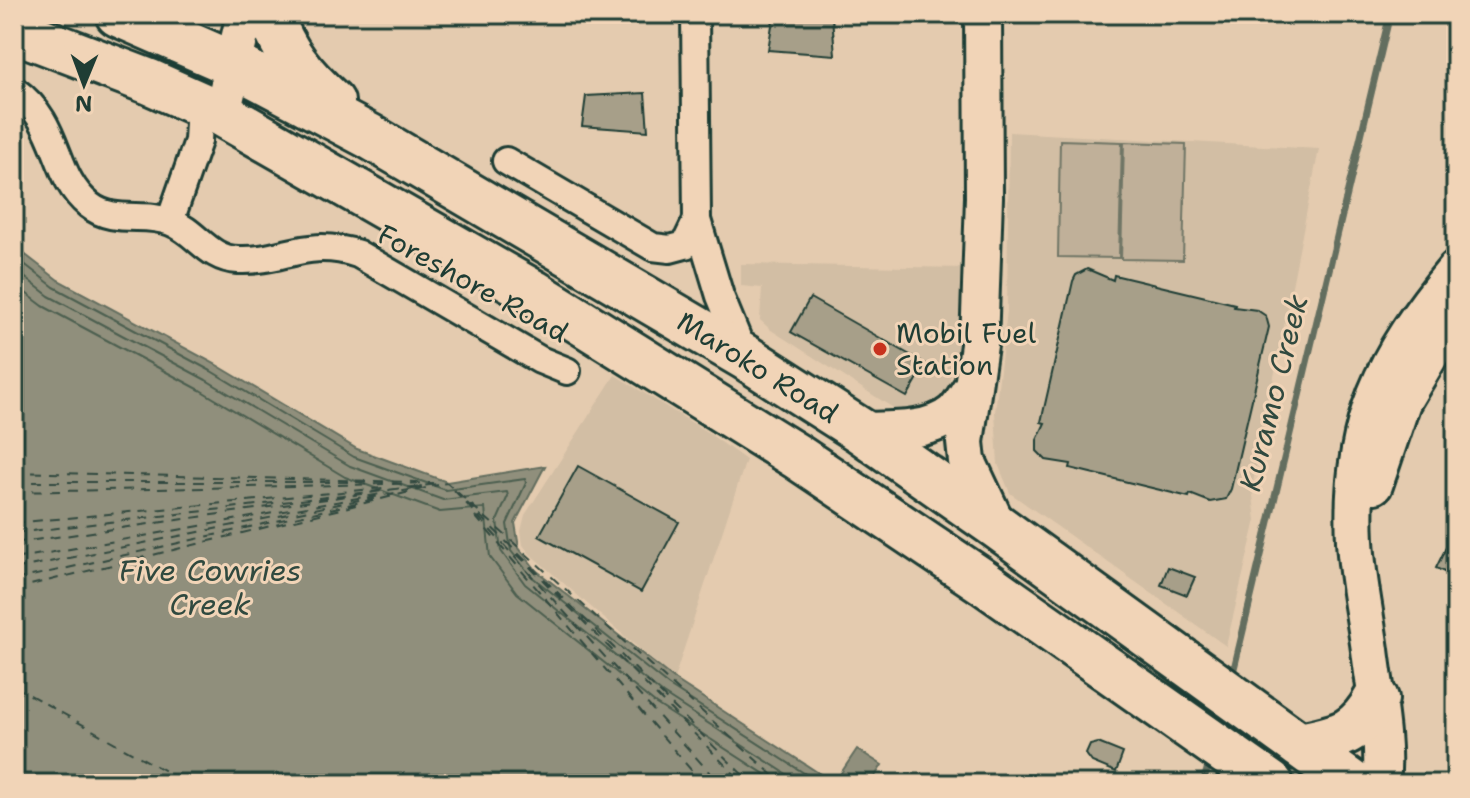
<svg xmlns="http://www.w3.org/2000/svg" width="1470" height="798" viewBox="0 0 1470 798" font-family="'Shantell Sans',sans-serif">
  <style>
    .built { fill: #d2bea4 }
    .green { fill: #c0b099; stroke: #707666; stroke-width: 2 }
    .water { fill: #908f7b; stroke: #636e5f; stroke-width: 2 }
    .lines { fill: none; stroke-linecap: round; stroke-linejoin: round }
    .shore { stroke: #4c5e50; stroke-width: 2 }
    .stream { stroke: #636e5f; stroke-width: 7 }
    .ferry { stroke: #30493f; stroke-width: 2; stroke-dasharray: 10 8; stroke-linecap: butt }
    .building { fill: #a79f89; stroke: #1f3d34; stroke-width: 2 }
    .street-casing { stroke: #1f3d34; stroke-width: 32 }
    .secondary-casing { stroke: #1f3d34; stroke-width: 42 }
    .highway-casing { stroke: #1f3d34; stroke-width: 50 }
    .street { stroke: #f1d4b7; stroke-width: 26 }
    .secondary { stroke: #f1d4b7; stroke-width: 36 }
    .highway { stroke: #f1d4b7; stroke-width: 44 }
    .poi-dot { fill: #c8321e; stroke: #f1d4b7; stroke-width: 3 }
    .labels { text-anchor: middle; stroke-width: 6; stroke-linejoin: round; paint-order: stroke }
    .street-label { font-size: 28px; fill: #1f3d34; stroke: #f1d4b7 }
    .poi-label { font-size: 28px; fill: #1f3d34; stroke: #f1d4b7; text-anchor: start }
    .water-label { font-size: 30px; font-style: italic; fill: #30493f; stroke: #f1d4b7 }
  </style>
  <rect width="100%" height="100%" fill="#e4cbaf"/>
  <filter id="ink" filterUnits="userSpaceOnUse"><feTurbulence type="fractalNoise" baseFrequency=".0125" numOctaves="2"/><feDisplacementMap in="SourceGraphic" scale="16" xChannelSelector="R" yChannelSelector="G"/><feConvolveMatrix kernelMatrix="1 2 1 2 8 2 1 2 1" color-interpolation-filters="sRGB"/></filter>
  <g filter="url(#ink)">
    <path class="built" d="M1009,132L1319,149L1252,488L1256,520L1226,646L1010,493L998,464L995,412L1007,311Z
      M741,264L965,268L962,337L943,403L914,414L898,411L771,330L760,320L762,288L741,286Z
      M615,375L707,432L746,460L674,679L530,554L523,545L521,531L525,515Z"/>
    <path class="green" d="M1060,140L1122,142L1119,258L1058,257Z
      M1124,142L1186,144L1183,260L1121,259Z"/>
    <path class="water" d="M14,246L58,280L215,364L357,449L447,482L545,466L515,523L519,548L537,571L674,679L831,781L837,779L857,749L882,765L870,784H14Z"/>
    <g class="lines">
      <path class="shore" d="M14,256L54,287L211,371L354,457L446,490L525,479L526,483L507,524L511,551L531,576L669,686L821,784
        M14,269L49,296L206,380L350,466L443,500L507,492L508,496L497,521L501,551L525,584L663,694L802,784
        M14,284L43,306L200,390L345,477L440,512L485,508L490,557L517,593L656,704L780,784"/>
      <path class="stream" d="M1232,677L1390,14
        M1203,784L1210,759"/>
      <path class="ferry" d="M14,472L417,482
        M14,482H385
        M412,489L426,486
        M454,490L720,784
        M14,492L433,483
        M467,503L752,784
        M475,516L703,784
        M14,523L383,488
        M14,533L447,483L783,784
        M14,543L390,490
        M517,554L744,784
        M14,559L386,493
        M14,569L414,489
        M14,580L379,498
        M14,589L438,485
        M14,686L188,784"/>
    </g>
    <path class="building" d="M832,16L835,55L768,50L773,19Z
      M645,93L648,131L582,126L586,96Z
      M1087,269L1113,280L1114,275L1235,304L1234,307L1257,310L1266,316L1269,327L1231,489L1226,499L1210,502L1190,494L1189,497L1070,468L1071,464L1046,460L1037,451V440L1045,423L1041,422L1073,281L1076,275Z
      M810,298L926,364L907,397L791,332Z
      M578,466L679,522L641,592L539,536Z
      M1456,527V578L1436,568Z
      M1168,567L1195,577L1187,595L1161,585Z
      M1098,743L1123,753L1116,772L1092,762L1086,754L1090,745Z"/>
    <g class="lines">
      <defs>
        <path id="street" d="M14,90C62,124 51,174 89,205C114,225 144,211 171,222C197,232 208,259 238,260C284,262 305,237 358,254L540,360L567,371
          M506,161L653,247L670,249L685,245L697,220L695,14
          M697,220L720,296L745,357
          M170,221L198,141L200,104"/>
        <path id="secondary" d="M983,14L984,197L979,345L965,442L967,461L998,527
          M222,114L245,14
          M861,431C889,430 929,433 953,413C961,406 966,395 972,387
          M1374,485L1402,402L1456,311
          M1381,784C1386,741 1375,693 1370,650C1365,614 1357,577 1355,541C1349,424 1383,357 1456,269"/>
        <path id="highway" d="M118,14L233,64L369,136L745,357L861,431L998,527L1353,784
          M270,14C285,54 301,74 332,102
          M14,30L150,82L222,114L533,292L796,456L985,583L1271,784
          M1299,745C1337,737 1356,736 1376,699"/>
      </defs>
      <use href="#street" class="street-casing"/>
      <use href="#secondary" class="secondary-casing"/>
      <use href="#highway" class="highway-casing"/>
      <use href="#street" class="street"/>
      <use href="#secondary" class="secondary"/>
      <use href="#highway" class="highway"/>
    </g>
  </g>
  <circle class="poi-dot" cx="880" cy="349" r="8"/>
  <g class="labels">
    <g class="street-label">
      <text transform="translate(473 283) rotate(29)" y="10">Foreshore Road</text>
      <text transform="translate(758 367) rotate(32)" y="10">Maroko Road</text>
    </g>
    <g class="poi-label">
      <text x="896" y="343">Mobil Fuel<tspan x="896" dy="32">Station</tspan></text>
    </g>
    <g class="water-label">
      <text transform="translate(1274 393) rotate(-76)" y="10">Kuramo Creek</text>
      <text x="210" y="581">Five Cowries<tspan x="210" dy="34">Creek</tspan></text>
    </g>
  </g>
  <rect width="1470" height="798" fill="none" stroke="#f1d4b7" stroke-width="48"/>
  <rect x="24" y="24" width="1422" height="750" fill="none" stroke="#1f3d34" stroke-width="3" filter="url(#ink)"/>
  <g transform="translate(84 84) rotate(181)" stroke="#f1d4b7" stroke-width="6" paint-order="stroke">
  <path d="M0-6L14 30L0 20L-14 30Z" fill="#1f3d34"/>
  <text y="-12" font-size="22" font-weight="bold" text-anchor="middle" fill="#1f3d34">N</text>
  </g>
</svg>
